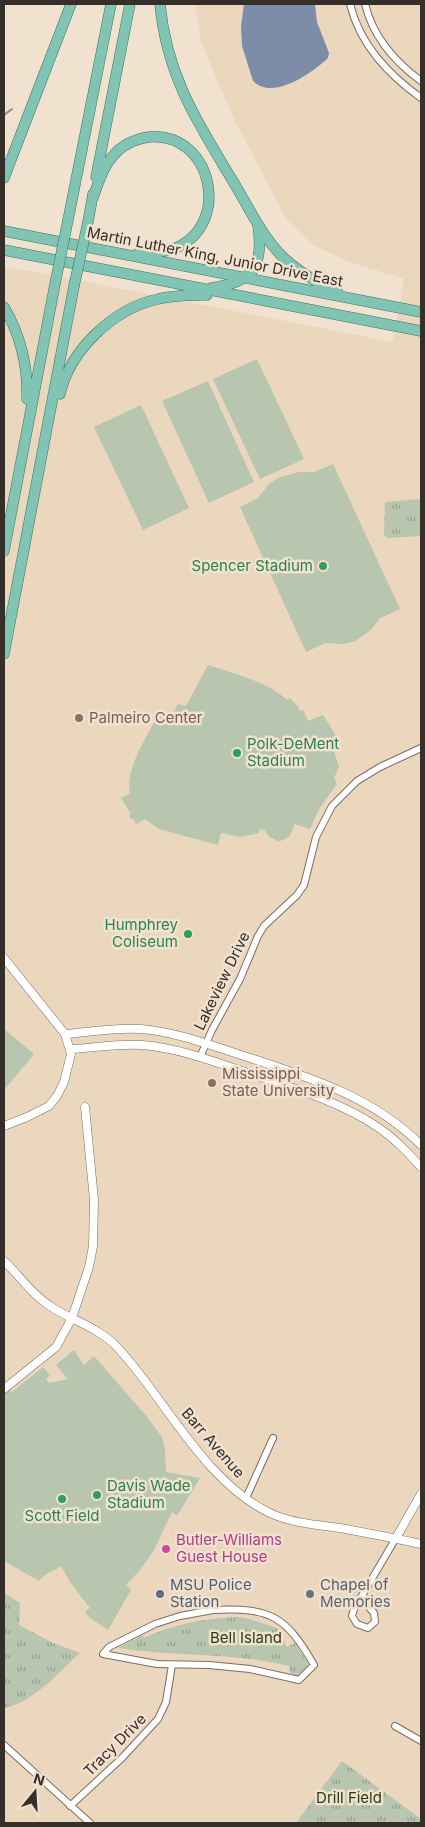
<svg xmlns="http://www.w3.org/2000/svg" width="425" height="1827" viewBox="0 0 425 1827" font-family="Inter,sans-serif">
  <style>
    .built { fill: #ebd6be }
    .grass { fill: #b8c5af }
    .park { fill: url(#park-tufts) }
    .water { fill: #7d8da7 }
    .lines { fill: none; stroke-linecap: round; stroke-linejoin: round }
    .stream { stroke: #7d8da7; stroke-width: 2 }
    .minor-casing { stroke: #7c6e5f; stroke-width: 8 }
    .tertiary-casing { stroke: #7c6e5f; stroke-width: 9 }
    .primary-casing { stroke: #307662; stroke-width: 11 }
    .minor { stroke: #fff; stroke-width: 6 }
    .tertiary { stroke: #fff; stroke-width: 8 }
    .primary { stroke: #81c4b3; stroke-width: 10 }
    .primary-bridge-casing { stroke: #307662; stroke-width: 11; stroke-linecap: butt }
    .primary-bridge { stroke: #81c4b3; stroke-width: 10 }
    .leisure-dot { fill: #2e9e5b; stroke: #f1e1cf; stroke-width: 2 }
    .education-dot { fill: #8d6e63; stroke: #f1e1cf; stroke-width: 2 }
    .hotel-dot { fill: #d1479c; stroke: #f1e1cf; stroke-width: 2 }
    .service-dot { fill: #5c6f8a; stroke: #f1e1cf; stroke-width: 2 }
    .worship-dot { fill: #6b7280; stroke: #f1e1cf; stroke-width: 2 }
    .labels { text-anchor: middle; stroke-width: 5; stroke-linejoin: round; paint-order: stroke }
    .street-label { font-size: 15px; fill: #362f29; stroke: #f1e1cf }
    .leisure-label { font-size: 15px; fill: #27864d; stroke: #f1e1cf; text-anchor: end }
    .education-label { font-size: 15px; fill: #785e54; stroke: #f1e1cf; text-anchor: start }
    .hotel-label { font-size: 15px; fill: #b23c85; stroke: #f1e1cf; text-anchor: start }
    .service-label { font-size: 15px; fill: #4e5e75; stroke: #f1e1cf; text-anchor: start }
    .worship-label { font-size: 15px; fill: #5b616d; stroke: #f1e1cf; text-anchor: start }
    .park-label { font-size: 15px; fill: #273e13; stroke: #f1e1cf }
  </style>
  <defs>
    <pattern id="park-tufts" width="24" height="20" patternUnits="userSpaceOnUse" patternTransform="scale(1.25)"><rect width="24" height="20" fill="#b8c5af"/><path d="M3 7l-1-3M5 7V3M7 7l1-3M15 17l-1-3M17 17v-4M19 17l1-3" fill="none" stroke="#96a08e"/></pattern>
  </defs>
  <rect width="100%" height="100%" fill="#f1e1cf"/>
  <path class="built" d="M195,4H421V1823H4V266L393,342L404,279L350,262L313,245L285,217L232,115L201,41Z"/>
  <path class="grass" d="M257,359L304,459L260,479L213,379Z
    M208,381L254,482L209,503L162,401Z
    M141,405L189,508L143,530L94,427Z
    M333,464L400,609L380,618L371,630L355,641L344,644L325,643L306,652L240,507L258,498L270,483L278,478L299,472H314Z
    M208,665C232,673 269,682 287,700L290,698L299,708V711L303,710L308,721L323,715L337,737L333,748L339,767L334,778L337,784L319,809L310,829L294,824C293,834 288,840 278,841L269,837L264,829L259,830V833L240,837L221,833L218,845L159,829L145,819L136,824L134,819L132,820L129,816L131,814L121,798L130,793C125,768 147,737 158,715L169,721L178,704L186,706Z
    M4,1029L34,1054L4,1090Z
    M74,1350L84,1365L94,1356L148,1418L162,1437L165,1451L166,1472L200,1478L177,1516L172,1512L154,1550L140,1570L126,1585L131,1590L108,1630L90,1618L85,1612L90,1608L70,1582L61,1566C54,1572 44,1573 39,1581L4,1561V1391L8,1388L12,1392L43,1367L50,1375L46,1379L49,1383L68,1379L56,1365Z"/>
  <path class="park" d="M421,499V536L388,538L384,535L385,502Z
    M4,1593L20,1603L19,1625L53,1643L80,1653C58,1673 34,1702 4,1708Z
    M235,1617L246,1618L277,1628L287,1647L295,1643L307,1662L308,1666C303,1673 298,1678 290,1673L289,1666C233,1652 175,1657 118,1648L143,1635L144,1638C174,1624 202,1619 235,1617Z
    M342,1761L421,1819V1823H296Z"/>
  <path class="water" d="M244,4H315L317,22L329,53L328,58C312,73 273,101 253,81L242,46L241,26Z"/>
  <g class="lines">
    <path class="stream" d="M4,115L12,109"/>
    <defs>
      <path id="minor" d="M350,4C360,45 388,74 421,98
        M365,4C373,37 395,62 421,81
        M200,1057L212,1030L240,979L258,936L264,926L297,895L304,885L316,837L332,806L357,781L380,767L421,748
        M246,1498L273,1438
        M363,1595L366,1604L374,1613L375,1622L368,1628L357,1624L352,1616L354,1609L396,1538
        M213,1610C270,1607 286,1616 314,1665L299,1680L250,1669L209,1665L157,1664L103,1654L109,1647L155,1624L180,1616Z
        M395,1726L421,1741
        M4,1745L90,1823
        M70,1806L122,1758L158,1719L166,1702L172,1665"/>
      <path id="tertiary" d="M4,958L65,1034L71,1054L64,1082L57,1096L49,1106L27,1117L4,1126
        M65,1034C90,1032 116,1027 141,1029C176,1032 210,1045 244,1056C308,1077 372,1096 421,1145
        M71,1049C95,1048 118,1043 143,1045C177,1048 210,1060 242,1071C289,1087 338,1100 379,1128C395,1139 408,1153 421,1167
        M4,1261C20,1276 33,1296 53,1308C74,1321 99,1328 117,1347C165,1398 204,1482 270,1513C291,1523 317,1525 340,1528C367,1533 394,1538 421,1544
        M4,1389L56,1347L72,1318L89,1267L93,1246L94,1200L85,1107
        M396,1538L421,1494"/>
      <path id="primary" d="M160,4C167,79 200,126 237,188C251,212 264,239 284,258C300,273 318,283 338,293
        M96,177L130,4
        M4,178L71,4
        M92,200C98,185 102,168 113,156C122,145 135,139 149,137C213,131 233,227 173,249C162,253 151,252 139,252
        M68,220L111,4
        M88,222L93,194
        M4,231L421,312
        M4,250L421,331
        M211,288C253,282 264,268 258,226
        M4,307C21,336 28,365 27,399
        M60,394C70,350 113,309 158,299C174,295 191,295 207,295
        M4,551L55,284
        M4,654L74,286"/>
    </defs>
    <use href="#minor" class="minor-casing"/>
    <use href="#tertiary" class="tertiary-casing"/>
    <use href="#primary" class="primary-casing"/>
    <use href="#minor" class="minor"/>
    <use href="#tertiary" class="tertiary"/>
    <use href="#primary" class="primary"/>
    <defs>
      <path id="primary-bridge" d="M55,284L68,220
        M74,286L88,222"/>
    </defs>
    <use href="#primary-bridge" class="primary-bridge-casing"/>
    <use href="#primary-bridge" class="primary-bridge"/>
  </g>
  <g class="leisure-dot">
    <circle cx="323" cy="566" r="5"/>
    <circle cx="237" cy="753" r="5"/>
    <circle cx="188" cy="934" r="5"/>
    <circle cx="97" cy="1495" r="5"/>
    <circle cx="62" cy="1499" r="5"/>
  </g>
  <g class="education-dot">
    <circle cx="79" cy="718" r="5"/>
    <circle cx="212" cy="1083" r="5"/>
  </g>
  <circle class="hotel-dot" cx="166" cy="1549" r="5"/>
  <circle class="service-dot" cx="160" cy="1594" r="5"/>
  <circle class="worship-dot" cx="310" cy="1594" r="5"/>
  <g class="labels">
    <g class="street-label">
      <text transform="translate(215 257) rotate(11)" y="5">Martin Luther King, Junior Drive East</text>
      <text transform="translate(222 981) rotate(-64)" y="5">Lakeview Drive</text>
      <text transform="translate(213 1443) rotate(49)" y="5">Barr Avenue</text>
      <text transform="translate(115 1745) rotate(-45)" y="5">Tracy Drive</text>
    </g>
    <g class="leisure-label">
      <text x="313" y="571">Spencer Stadium</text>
      <text x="247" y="749" text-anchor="start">Polk-DeMent<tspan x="247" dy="17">Stadium</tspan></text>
      <text x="178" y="930">Humphrey<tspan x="178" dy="17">Coliseum</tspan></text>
      <text x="107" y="1491" text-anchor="start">Davis Wade<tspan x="107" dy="17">Stadium</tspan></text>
      <text x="62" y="1521" text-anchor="middle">Scott Field</text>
    </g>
    <g class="education-label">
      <text x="89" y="723">Palmeiro Center</text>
      <text x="222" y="1079">Mississippi<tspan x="222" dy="17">State University</tspan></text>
    </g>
    <g class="hotel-label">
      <text x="176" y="1545">Butler-Williams<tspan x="176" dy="17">Guest House</tspan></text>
    </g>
    <g class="service-label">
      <text x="170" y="1590">MSU Police<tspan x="170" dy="17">Station</tspan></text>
    </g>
    <g class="worship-label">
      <text x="320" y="1590">Chapel of<tspan x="320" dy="17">Memories</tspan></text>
    </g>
    <g class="park-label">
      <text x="246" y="1643">Bell Island</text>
      <text x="349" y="1803">Drill Field</text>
    </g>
  </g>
  <rect width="425" height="1827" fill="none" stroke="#362f29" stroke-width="10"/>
  <g transform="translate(35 1792) rotate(18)" stroke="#f1e1cf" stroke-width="4" paint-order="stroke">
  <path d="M0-4L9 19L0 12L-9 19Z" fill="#362f29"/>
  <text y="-8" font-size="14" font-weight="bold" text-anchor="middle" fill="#362f29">N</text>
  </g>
</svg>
